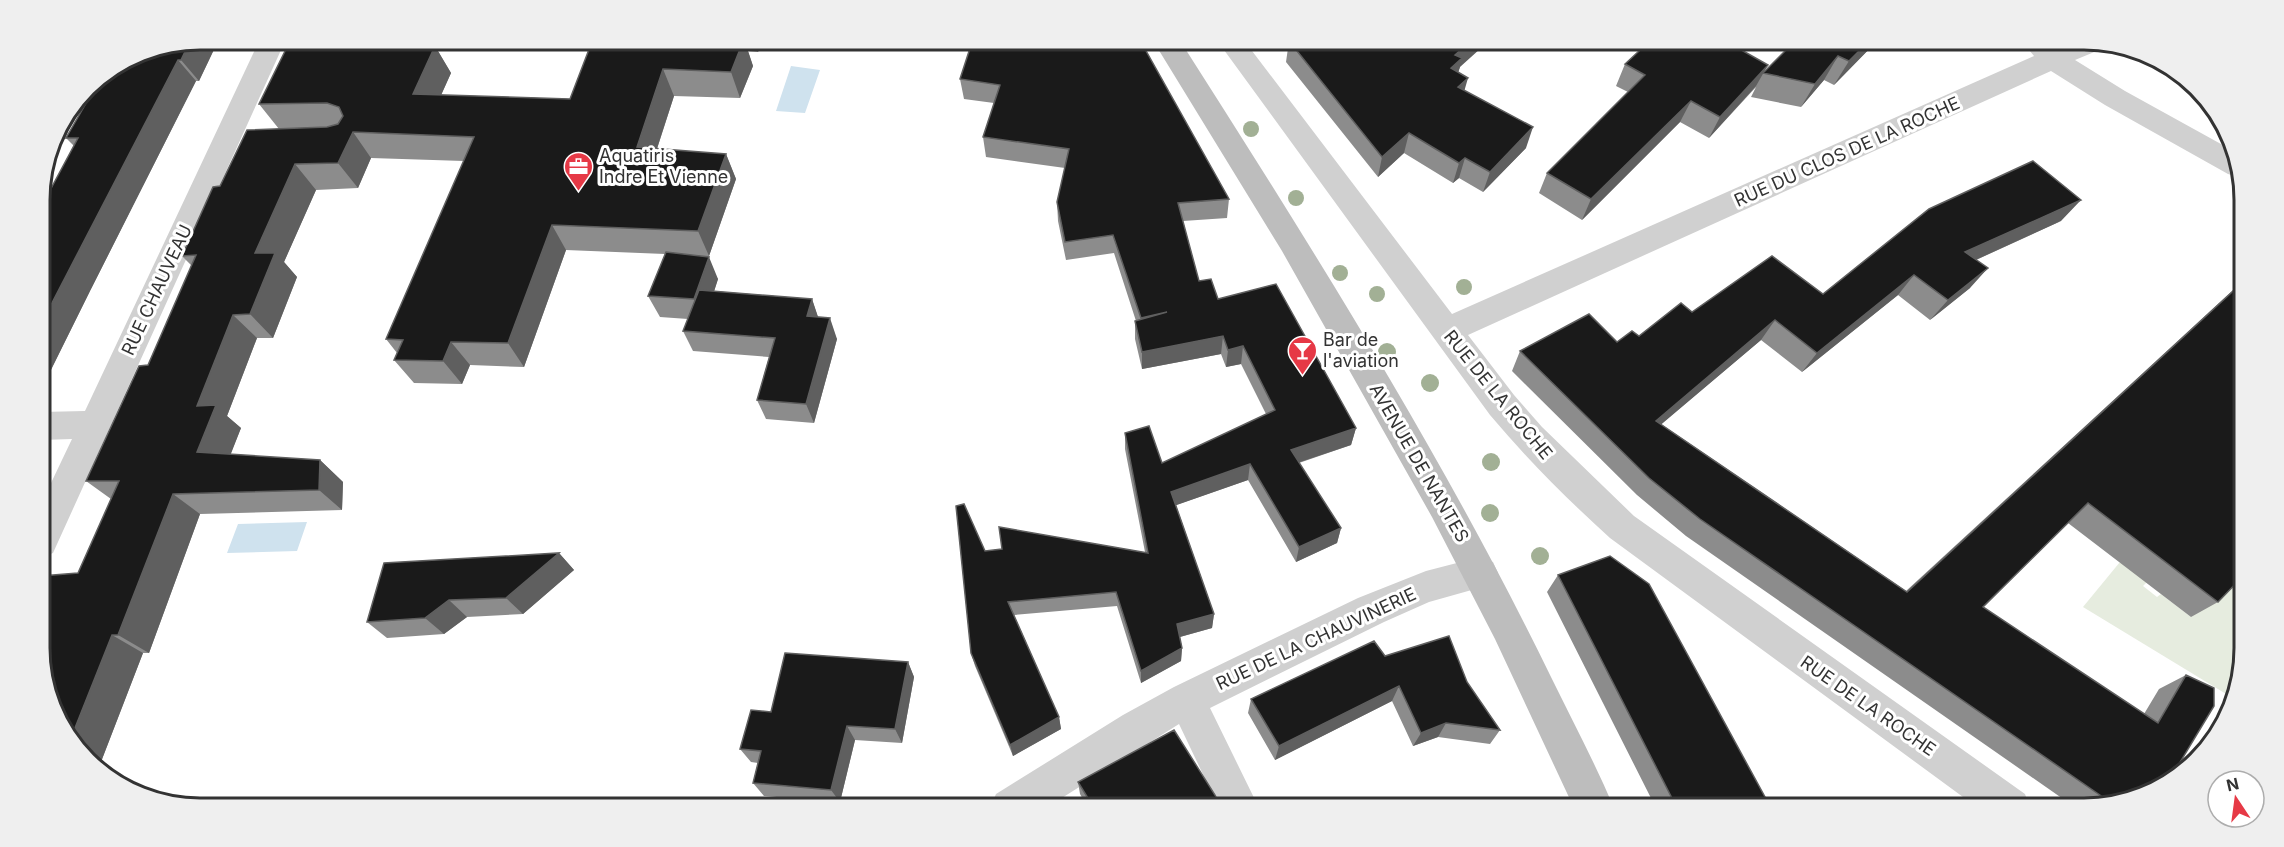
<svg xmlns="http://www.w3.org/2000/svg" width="2284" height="847" viewBox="0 0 2284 847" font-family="Inter,sans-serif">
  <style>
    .green { fill: #e6ecdf }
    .water { fill: #cfe2ee }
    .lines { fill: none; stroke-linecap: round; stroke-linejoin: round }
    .minor { fill: #d0d0d0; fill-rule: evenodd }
    .secondary { fill: #bdbdbd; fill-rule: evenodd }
    .tree { fill: #a2b095 }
    .wall { fill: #8c8c8c }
    .shaded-wall { fill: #5f5f5f }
    .building { fill: #1a1a1a; stroke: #5f5f5f; stroke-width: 1.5 }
    .labels { text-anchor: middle; stroke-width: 6; stroke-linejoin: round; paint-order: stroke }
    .street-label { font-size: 18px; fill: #333; stroke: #fff }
    .poi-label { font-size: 18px; fill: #333; stroke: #fff; text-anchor: start }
    .rim { fill: none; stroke: #333; stroke-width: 3 }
  </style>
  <rect width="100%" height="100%" fill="#fff"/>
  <path class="green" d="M2245,561V648L2236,700L2083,607L2120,562L2147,582L2143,586L2157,597L2161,594L2191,617Z"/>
  <path class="water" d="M791,66L820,70L805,113L776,111Z
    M307,522L297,551L227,553L238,524Z"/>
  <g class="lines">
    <path class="minor" d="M260,39H286L53,553L41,558V504L72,439L41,440V412L85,411Z
      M1216,39H1243L1452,314L2034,56L2020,39H2049L2057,47L2075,39L2107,43L2104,48L2075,60L2125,91L2230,149L2242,175L2238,177L2228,174L2105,105L2051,71L1468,335L1514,395L1542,427L1634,516L2025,794L2030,808H1978L1610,538C1567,499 1527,459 1490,415Z
      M1480,557L1493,562L1498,573L1493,584L1429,602L1384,622L1210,708L1259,808H1219L1179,724L1046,808H990L996,794L1123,715L1174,687L1358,598L1426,571Z"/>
    <path class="secondary" d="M1152,39H1179C1311,246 1443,455 1551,677C1572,720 1595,763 1614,808H1574L1495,639L1432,517L1282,251Z"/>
  </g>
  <g class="tree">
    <circle cx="1251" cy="129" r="8"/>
    <circle cx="1296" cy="198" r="8"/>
    <circle cx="1340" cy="273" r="8"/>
    <circle cx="1464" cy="287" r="8"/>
    <circle cx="1377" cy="294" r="8"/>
    <circle cx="1387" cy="352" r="9"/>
    <circle cx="1430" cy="383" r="9"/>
    <circle cx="1491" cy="462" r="9"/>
    <circle cx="1490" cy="513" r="9"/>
    <circle cx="1540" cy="556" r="9"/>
  </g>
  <path class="wall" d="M199,39H219L199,81H196L90,291L40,392L39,211L74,146L66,138Z
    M593,39H763L758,52L748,51L753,66L740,98L674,96L657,149L726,154L736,179L709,256H697L718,279L714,291L812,299L818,317L837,339L814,423L766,419L757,400L769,357L693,351L683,331L688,319L660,317L648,296L665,254L566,250L524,367L470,365L462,384L414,383L394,360L397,353L386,339L464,161L371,158L358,188L316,190L284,262L297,277L273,338H257L227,416L241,428L230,455L320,460L343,482L342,510L200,514L149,653H143L99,767L78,573L111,499L86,481L148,365L192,266L182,256L220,186L279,129L259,104L380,45L435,46L451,73L441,95L570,99Z
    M973,39L1229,199L1227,218L1183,221L1199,281L1356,428L1351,445L1299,463L1341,528L1337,543L1296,562L1248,480L1176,505L1214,614L1212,628L1180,637L1182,648L1181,661L1141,683L1117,606L1014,615L1059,717L1061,729L1013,756L975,666L971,653L985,551L1145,552L1125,449V433L1162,463L1266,414L1241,364L1226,367L1221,354L1142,369L1135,339V321H1136L1114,253L1066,260L1058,221L1057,202L1065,168L986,157L983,137L994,103L964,99L960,79Z
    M1797,39H1879L1834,85L1824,80L1801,107L1751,97L1756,87L1709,138L1680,122L1582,220L1539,193L1547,173L1628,92L1616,86L1625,64L1764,73Z
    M1289,41H1390L1460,67L1458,72L1464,90L1526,148L1483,192L1459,178L1453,183L1404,153L1378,177L1286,62Z
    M2061,221L1976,260L1970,288L1930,320L1898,295L1802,372L1761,340L1661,424L1906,591L2244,280L2245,574L2218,602L2191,617L2068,523L1983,607L2144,714L2159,689L2186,675L2179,764L2183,775L2095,808H2076L1686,536L1637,495L1512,371L1520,351L1617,342L1639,336L1692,312L1823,294Z
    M2244,264V272L2240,269Z
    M559,553L574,570L523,614L467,617L444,634L387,638L367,622Z
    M1558,575L1771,808H1656L1547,592Z
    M1385,656L1467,682L1500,730L1490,744L1438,737L1413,746L1392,701L1275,760L1248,713L1251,699Z
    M908,662L914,677L902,743L855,740L840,802L764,796L753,783L758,763L751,762L740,749L771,712Z
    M1078,782L1221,808H1088L1080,794Z"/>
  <path class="shaded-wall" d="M199,39H219L199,81L181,60L190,41Z
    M354,39H382L370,71L352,44Z
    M744,39L753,66L740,98L731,72Z
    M754,39H763L758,52Z
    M1473,39H1491L1460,67L1456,79L1445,89L1455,55Z
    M1871,39H1879L1834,85L1849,61Z
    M435,46L451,73L430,120L413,94Z
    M1838,56L1824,80L1801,107L1815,84Z
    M178,60L196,81L90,291L40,392V326Z
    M1768,65L1756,86L1709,138L1720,117Z
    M663,69L674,96L649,173L637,147Z
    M1468,78L1462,99L1458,87Z
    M1691,101L1680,122L1582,220L1591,199Z
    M1533,127L1526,148L1483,192L1490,172Z
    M353,132L371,158L358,188L338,163Z
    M1409,133L1404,153L1378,177L1382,157Z
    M726,154L736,179L709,256L698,231Z
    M1465,158L1459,178L1453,183L1459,163Z
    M295,164L316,190L284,262L297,277L273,338L250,314L255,253Z
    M2081,200L2061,221L1947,273L1965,252Z
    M552,225L566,250L524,367L508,343Z
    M709,257L718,279L705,320L694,299Z
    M1988,268L1970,288L1930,320L1948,300Z
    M1914,275L1898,295L1802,372L1817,353Z
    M812,299L819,320L807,316Z
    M233,315L257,338L227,416L241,428L223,474L197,452V406Z
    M830,318L837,339L814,423L806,404Z
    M1775,320L1761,340L1644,439L1656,421Z
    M1223,336L1221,354L1142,369V352Z
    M451,342L470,365L462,384L443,361Z
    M1243,346L1241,364L1226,367L1228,350Z
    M1356,428L1351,445L1288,466L1291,450Z
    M320,460L343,482L342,510L319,490Z
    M1250,464L1248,480L1171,507V492Z
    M173,494L200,514L149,653L118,635Z
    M1341,528L1337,543L1296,562L1299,547Z
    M559,553L574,570L523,614L506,598Z
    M449,600L467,617L444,634L425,618Z
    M1214,614L1212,628L1176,638L1177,624Z
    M112,635L143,653L99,767L79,753L71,738Z
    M1182,648L1181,661L1141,683V671Z
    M908,662L914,677L902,743L895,729Z
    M1399,686L1392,701L1275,760L1279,746Z
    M1059,717L1061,729L1013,756L1010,745Z
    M1446,723L1438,737L1413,746L1421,733Z
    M847,726L855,740L840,802L831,790Z"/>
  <path class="building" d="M291,39H354L352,44L435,46L413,94L570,99L593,39H744L731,72L663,69L637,147L726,154L698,231L552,225L508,343L451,342L443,361L394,360L403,340L386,339L474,137L353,132L338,163L295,164L255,253H275L250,314L233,315L197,406L216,405L197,452L320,460L319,490L173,494L118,635H112L71,738L42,679L41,576L78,573L119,481H86L139,366L148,365L196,255L182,256L213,187L220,186L247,130L327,127L338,124L343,116L339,107L327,103L259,104Z
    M973,39H1109L1141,42L1229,199L1178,203L1199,281L1211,279L1218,299L1276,284L1356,428L1291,450L1341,528L1299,547L1250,464L1171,492L1214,614L1177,624L1182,648L1141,671L1116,592L1008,602L1059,717L1010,745L971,653L956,506L964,504L985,551L1002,549L999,527L1148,553L1125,433L1149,426L1162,463L1275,410L1243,346L1228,350L1223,336L1142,352L1135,321L1167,312L1141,318L1113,235L1065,242L1057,202L1069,149L983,137L1000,85L960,79Z
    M1291,39H1387L1390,41L1392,39H1473L1455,55L1462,58L1451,68L1468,78L1458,87L1533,127L1490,172L1465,158L1459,163L1409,133L1382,157L1289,41Z
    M1652,39H1722L1768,65L1720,117L1691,101L1591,199L1547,173L1645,75L1625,64Z
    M1797,39H1871L1849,61L1838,56L1815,84L1763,73Z
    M190,41L181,60H178L40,326L39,211L78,138H66L104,72L138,51Z
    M2033,161L2081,200L1965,252L1988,268L1948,300L1914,275L1817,353L1775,320L1656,421L1907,592L2244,281L2245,574L2218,602L2088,503L1983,607L2158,723L2186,675L2214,688V706L2179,764L2187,769L2183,775L2110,802L1700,519L1649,478L1520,351L1589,314L1617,342L1632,331L1639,336L1681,303L1692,312L1772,256L1823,294L1929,209Z
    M666,252L709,257L694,299L648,296Z
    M699,290L812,299L807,316L830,318L806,404L757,400L775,338L683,331Z
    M559,553L506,598L449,600L425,618L367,622L384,563Z
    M1610,556L1649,584L1771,808H1677L1558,575Z
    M1449,636L1467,682L1500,730L1446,723L1421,733L1399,686L1279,746L1251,699L1374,641L1385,656Z
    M785,653L908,662L895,729L847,726L831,790L753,783L761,751L740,749L751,710L771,712Z
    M1174,730L1215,795L1221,808H1094L1078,782Z"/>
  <defs>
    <symbol id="office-pin" viewBox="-11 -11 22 30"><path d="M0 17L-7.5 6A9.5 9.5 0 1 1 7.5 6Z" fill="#e63946" stroke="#fff"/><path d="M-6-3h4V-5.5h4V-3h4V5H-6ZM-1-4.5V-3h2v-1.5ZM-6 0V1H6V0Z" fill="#fff"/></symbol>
    <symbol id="bar-pin" viewBox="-11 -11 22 30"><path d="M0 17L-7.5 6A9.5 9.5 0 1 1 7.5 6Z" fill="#e63946" stroke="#fff"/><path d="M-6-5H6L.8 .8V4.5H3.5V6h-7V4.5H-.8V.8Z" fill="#fff"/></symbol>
  </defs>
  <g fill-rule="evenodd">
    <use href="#office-pin" x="562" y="150" width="33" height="45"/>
    <use href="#bar-pin" x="1286" y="334" width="33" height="45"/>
  </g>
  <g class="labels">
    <g class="street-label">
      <text transform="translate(1847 152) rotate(-24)" y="6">RUE DU CLOS DE LA ROCHE</text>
      <text transform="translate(157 290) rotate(-65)" y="6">RUE CHAUVEAU</text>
      <text transform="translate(1498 395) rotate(51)" y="6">RUE DE LA ROCHE</text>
      <text transform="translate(1419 463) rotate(60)" y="6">AVENUE DE NANTES</text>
      <text transform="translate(1316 639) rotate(-25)" y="6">RUE DE LA CHAUVINERIE</text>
      <text transform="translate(1868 706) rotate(35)" y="6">RUE DE LA ROCHE</text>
    </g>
    <g class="poi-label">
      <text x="599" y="162">Aquatiris<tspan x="599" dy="21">Indre Et Vienne</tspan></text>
      <text x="1323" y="346">Bar de<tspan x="1323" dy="21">l'aviation</tspan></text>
    </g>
  </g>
  <path d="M0 0H2284V847H0ZM200 50H2084A150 150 0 0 1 2234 200V648A150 150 0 0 1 2084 798H200A150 150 0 0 1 50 648V200A150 150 0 0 1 200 50Z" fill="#efefef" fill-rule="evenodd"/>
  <path class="rim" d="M200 50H2084A150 150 0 0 1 2234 200V648A150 150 0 0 1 2084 798H200A150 150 0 0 1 50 648V200A150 150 0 0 1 200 50Z"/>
  <g transform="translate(2236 799) rotate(347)"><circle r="28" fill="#ffffff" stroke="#adadad" stroke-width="1.5"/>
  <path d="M0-4.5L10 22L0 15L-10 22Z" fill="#e63946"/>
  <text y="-9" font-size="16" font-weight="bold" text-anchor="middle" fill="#333333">N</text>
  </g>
</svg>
